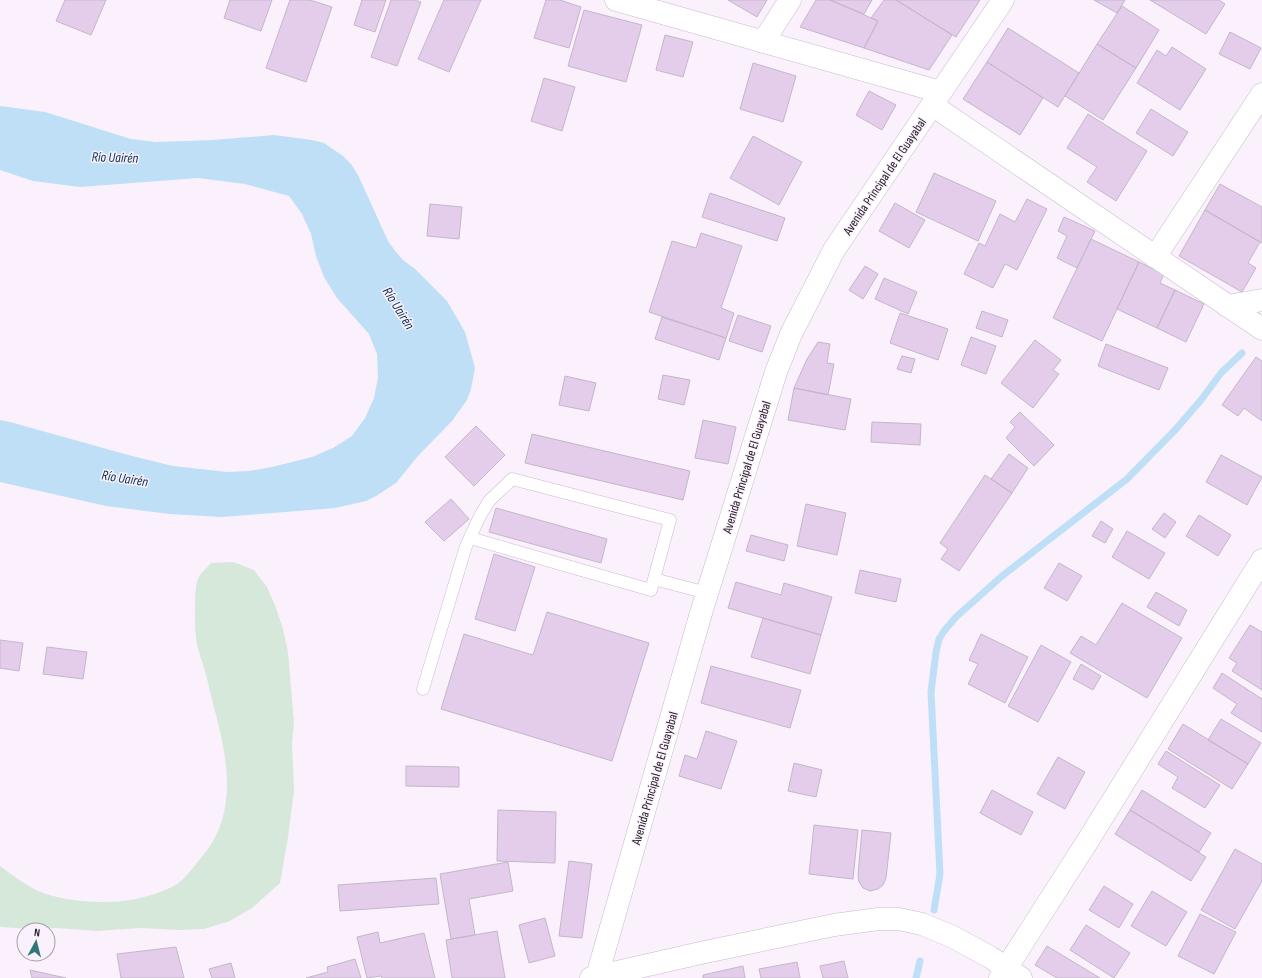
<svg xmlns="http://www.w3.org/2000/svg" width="1262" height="978" viewBox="0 0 1262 978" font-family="'Sofia Sans Condensed',sans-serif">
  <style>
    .green { fill: #d5e8d9 }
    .water { fill: #bedff6 }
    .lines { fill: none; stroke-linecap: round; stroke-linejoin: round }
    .stream { stroke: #bedff6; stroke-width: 7 }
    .building { fill: #e4cdeb; stroke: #c4b6c9 }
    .lane-casing { stroke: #c8bacc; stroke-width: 13 }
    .street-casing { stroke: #c8bacc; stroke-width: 23 }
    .lane { stroke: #fff; stroke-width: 12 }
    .street { stroke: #fff; stroke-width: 22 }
    .labels { text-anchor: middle; stroke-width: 3; stroke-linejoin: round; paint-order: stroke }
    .street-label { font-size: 13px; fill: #272128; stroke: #faf1fd }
    .water-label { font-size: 14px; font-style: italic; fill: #08314a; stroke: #faf1fd }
  </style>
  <rect width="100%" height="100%" fill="#faf1fd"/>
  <path class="green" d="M233,562L254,570L267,587L276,608L283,629L288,652L294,722L292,743L294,791L288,837L280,883L252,908L230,921L204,929L178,930L141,928L97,931L57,928L33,929L0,927V866C12,875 24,884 38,891C63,902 109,905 136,899C151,895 169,891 181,881C188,875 194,866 201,858C237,816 229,765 216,715C212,701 209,686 205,671C203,664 200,656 198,648C195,637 195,624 195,612C195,605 195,585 198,579C200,573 207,568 211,563Z"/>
  <path class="water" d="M0,106L45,112L131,139L156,142L213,140L274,135L312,140L324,143L343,156L351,164L358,175L388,241L396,252L403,260L415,269L447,301L465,332L475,368L471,389L467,400L452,421L417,457L396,483L376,496L366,501L335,508L222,517L170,514L106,506L0,482V420L10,422L132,456L173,466L227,472L249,471L272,467L312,457L333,448L352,436L365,418L374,398L378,377L377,354L369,334L337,298L324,277L316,256L311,234L302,214L289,196L245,184L198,178L80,187L33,181L0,170Z"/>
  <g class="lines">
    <path class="stream" d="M934,910L940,874L931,692L936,652L939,639L944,631L956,617L1002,576L1127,479L1176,429L1201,400L1221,373L1242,353
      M916,978L920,961"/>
  </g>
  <path class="building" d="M65,0H106L91,35L56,21Z
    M230,0H272L261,31L224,18Z
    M290,0H310L332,7L306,82L266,68Z
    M362,0H386L375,32L354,25Z
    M391,0H414L421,2L397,66L371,57Z
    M444,0H481L449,72L418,59Z
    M546,0H560L581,7L569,48L534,38Z
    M728,0H767L757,17Z
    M816,0H830L878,21L864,48L800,27Z
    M830,0H872L864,14Z
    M884,0H896L952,35L929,70L864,48L878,21L871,18Z
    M896,0H980L956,37Z
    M1094,0H1125L1117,13Z
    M1150,0H1219L1225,4L1206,34Z
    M1122,6L1159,30L1136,68L1097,44Z
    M584,10L642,25L626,82L568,66Z
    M1008,28L1079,73L1058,107L987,62Z
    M1230,32L1261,48L1250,69L1219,54Z
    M665,35L693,42L683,77L656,70Z
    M1097,44L1136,68L1103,120L1065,96Z
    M1172,47L1206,69L1180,110L1137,83L1157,50L1166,56Z
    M987,62L1043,98L1020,135L963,99Z
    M753,63L796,76L783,122L740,109Z
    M544,78L575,87L562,131L531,121Z
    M869,91L896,105L882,130L856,115Z
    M1151,109L1188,132L1173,156L1136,133Z
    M1088,114L1147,151L1116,201L1087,182L1097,167L1067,148Z
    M753,136L802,162L779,205L730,178Z
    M934,173L996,201L978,241L916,212Z
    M1220,184L1262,207V243L1205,210Z
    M710,193L785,218L777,241L702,217Z
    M1027,199L1047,209L1017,270L1005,264L993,288L964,274L979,243L985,246L1000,214L1015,222Z
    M895,203L925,220L909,248L879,231Z
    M430,204L462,207L459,239L427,236Z
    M1205,210L1260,242L1248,263L1256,268L1242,292L1179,256Z
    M1064,217L1095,231L1077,268L1057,258L1067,236L1058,231Z
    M701,233L742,246L721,308L734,313L726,338L649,312L672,241L696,248Z
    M1091,239L1139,262L1102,341L1053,318Z
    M1139,262L1164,274L1160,283L1175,290L1157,328L1117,309Z
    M865,266L878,274L863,299L849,290Z
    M884,278L917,292L908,314L875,299Z
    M1175,290L1204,304L1186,342L1157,328Z
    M982,311L1008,320L1002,337L976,328Z
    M900,313L948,329L938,360L890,343Z
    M738,315L771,326L762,352L729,341Z
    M662,317L726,338L719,360L655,339Z
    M971,337L996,346L986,374L961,365Z
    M1035,340L1061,360L1053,370L1059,374L1033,408L1001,383Z
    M818,342L830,344L827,363L834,364L828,395L794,388L807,359Z
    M1106,344L1168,368L1159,390L1098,366Z
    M902,356L915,359L911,373L897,369Z
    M1256,357L1262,361V421L1244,408L1238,416L1222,405Z
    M663,375L690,380L684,405L658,399Z
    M565,376L596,383L589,411L559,405Z
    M794,388L851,399L845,430L788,420Z
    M1020,412L1054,445L1034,466L1006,438L1015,427L1010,422Z
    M703,420L736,427L728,464L695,458Z
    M872,422L921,424L920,445L871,442Z
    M476,426L505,455L474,486L445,457Z
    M532,434L690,471L683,500L525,463Z
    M1009,454L1028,468L1012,493L991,479Z
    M1221,455L1262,477L1247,505L1206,482Z
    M985,475L1012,493L959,571L941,559L948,549L940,543Z
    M451,499L469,519L444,541L425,522Z
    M806,504L846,513L837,555L797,546Z
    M496,508L607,539L601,563L489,532Z
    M1164,513L1176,522L1165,538L1152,529Z
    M1199,515L1231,535L1218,556L1186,536Z
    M1101,521L1113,529L1105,543L1092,536Z
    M1127,531L1165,553L1149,579L1112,557Z
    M751,535L788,545L784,561L746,551Z
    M494,554L535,567L515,631L475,619Z
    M1059,563L1082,576L1067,601L1044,588Z
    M860,570L901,579L896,602L855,593Z
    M736,582L781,595L784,583L832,597L821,635L728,608Z
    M1156,592L1187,610L1179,626L1147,607Z
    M1122,603L1182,638L1147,698L1070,653L1081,636L1096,645Z
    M547,612L649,643L612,761L441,709L464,634L533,655Z
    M763,618L821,635L810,674L751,657Z
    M1250,625L1262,632V690L1232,671L1237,663L1229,658Z
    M981,634L1028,657L1005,703L968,684L978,664L969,660Z
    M0,640L23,643L19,671L0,668Z
    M1041,645L1071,662L1038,722L1008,706Z
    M47,647L87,652L83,679L43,674Z
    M1081,664L1101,676L1093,690L1073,679Z
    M711,666L801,690L790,728L701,703Z
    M1222,673L1262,699V732L1231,713L1237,704L1213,688Z
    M1221,719L1261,743L1248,764L1208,740Z
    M1183,724L1248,764L1232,789L1168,749Z
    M706,731L737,741L721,789L679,776L685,755L697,759Z
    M1166,751L1220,785L1205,808L1172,788L1178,777L1158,764Z
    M1058,757L1085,772L1065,809L1037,794Z
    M794,763L822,770L816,797L788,791Z
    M406,766L459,767V787L406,786Z
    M992,790L1033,812L1021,835L980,813Z
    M1142,790L1211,833L1199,852L1130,810Z
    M498,810L556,812L555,863L497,861Z
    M1130,810L1206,857L1191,881L1115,834Z
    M814,825L858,830L853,879L809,874Z
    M862,830L891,833L886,878L883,885L878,889L870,891L863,888L859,882L858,875Z
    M1235,849L1262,864V881L1235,929L1201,910Z
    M569,861L592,864L582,938L559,936Z
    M508,862L513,891L469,899L475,935L451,939L440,874Z
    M436,878L439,904L340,911L338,885Z
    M1104,886L1133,904L1119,928L1089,910Z
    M1152,891L1187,912L1166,946L1131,926Z
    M1200,914L1236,932L1214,974L1178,956Z
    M545,918L555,956L529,963L519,925Z
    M1086,925L1130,953L1114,978L1070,950Z
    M497,931L505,978H452L446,940Z
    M378,932L380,943L424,933L435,978H382L381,976L367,978L357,937Z
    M1047,946L1100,978H1057L1035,965Z
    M176,947L184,978H121L117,954Z
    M355,959L361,978H306L328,972L327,967Z
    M844,961L848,978H823L820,966Z
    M797,962L800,978H761L759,969Z
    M231,963L235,978H212L209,969Z
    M743,966L745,978H703V975Z
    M30,970L66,978H32Z"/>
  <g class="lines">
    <defs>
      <path id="lane" d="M654,579L707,593
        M423,689L466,546L480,516L489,501L512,479L670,520L651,590L470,538"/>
      <path id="street" d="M616,0L941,92
        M763,42L790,0
        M932,105L1262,329
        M1155,257L1262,94
        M1227,306L1262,300
        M597,976L701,613L776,372L791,334L834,250L1003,0
        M591,978L705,952L834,925L878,919H899L922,924L953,937L990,957L1021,978
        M1000,978L1087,842L1262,560"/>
    </defs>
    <use href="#lane" class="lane-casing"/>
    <use href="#street" class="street-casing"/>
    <use href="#lane" class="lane"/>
    <use href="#street" class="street"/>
  </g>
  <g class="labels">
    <g class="street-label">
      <text transform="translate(884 176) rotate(-56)" y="5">Avenida Principal de El Guayabal</text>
      <text transform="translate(746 467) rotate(-73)" y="5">Avenida Principal de El Guayabal</text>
      <text transform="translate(654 778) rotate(-74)" y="5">Avenida Principal de El Guayabal</text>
    </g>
    <g class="water-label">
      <text transform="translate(115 157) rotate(2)" y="5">Río Uairén</text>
      <text transform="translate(399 308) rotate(58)" y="5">Río Uairén</text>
      <text transform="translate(125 478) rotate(9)" y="5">Río Uairén</text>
    </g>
  </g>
  <g transform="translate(36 942) rotate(7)"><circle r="19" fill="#faf1fd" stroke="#a69ea8"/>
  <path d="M0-3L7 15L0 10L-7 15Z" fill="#2e7879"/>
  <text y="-6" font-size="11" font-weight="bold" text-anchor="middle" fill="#272128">N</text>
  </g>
</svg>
